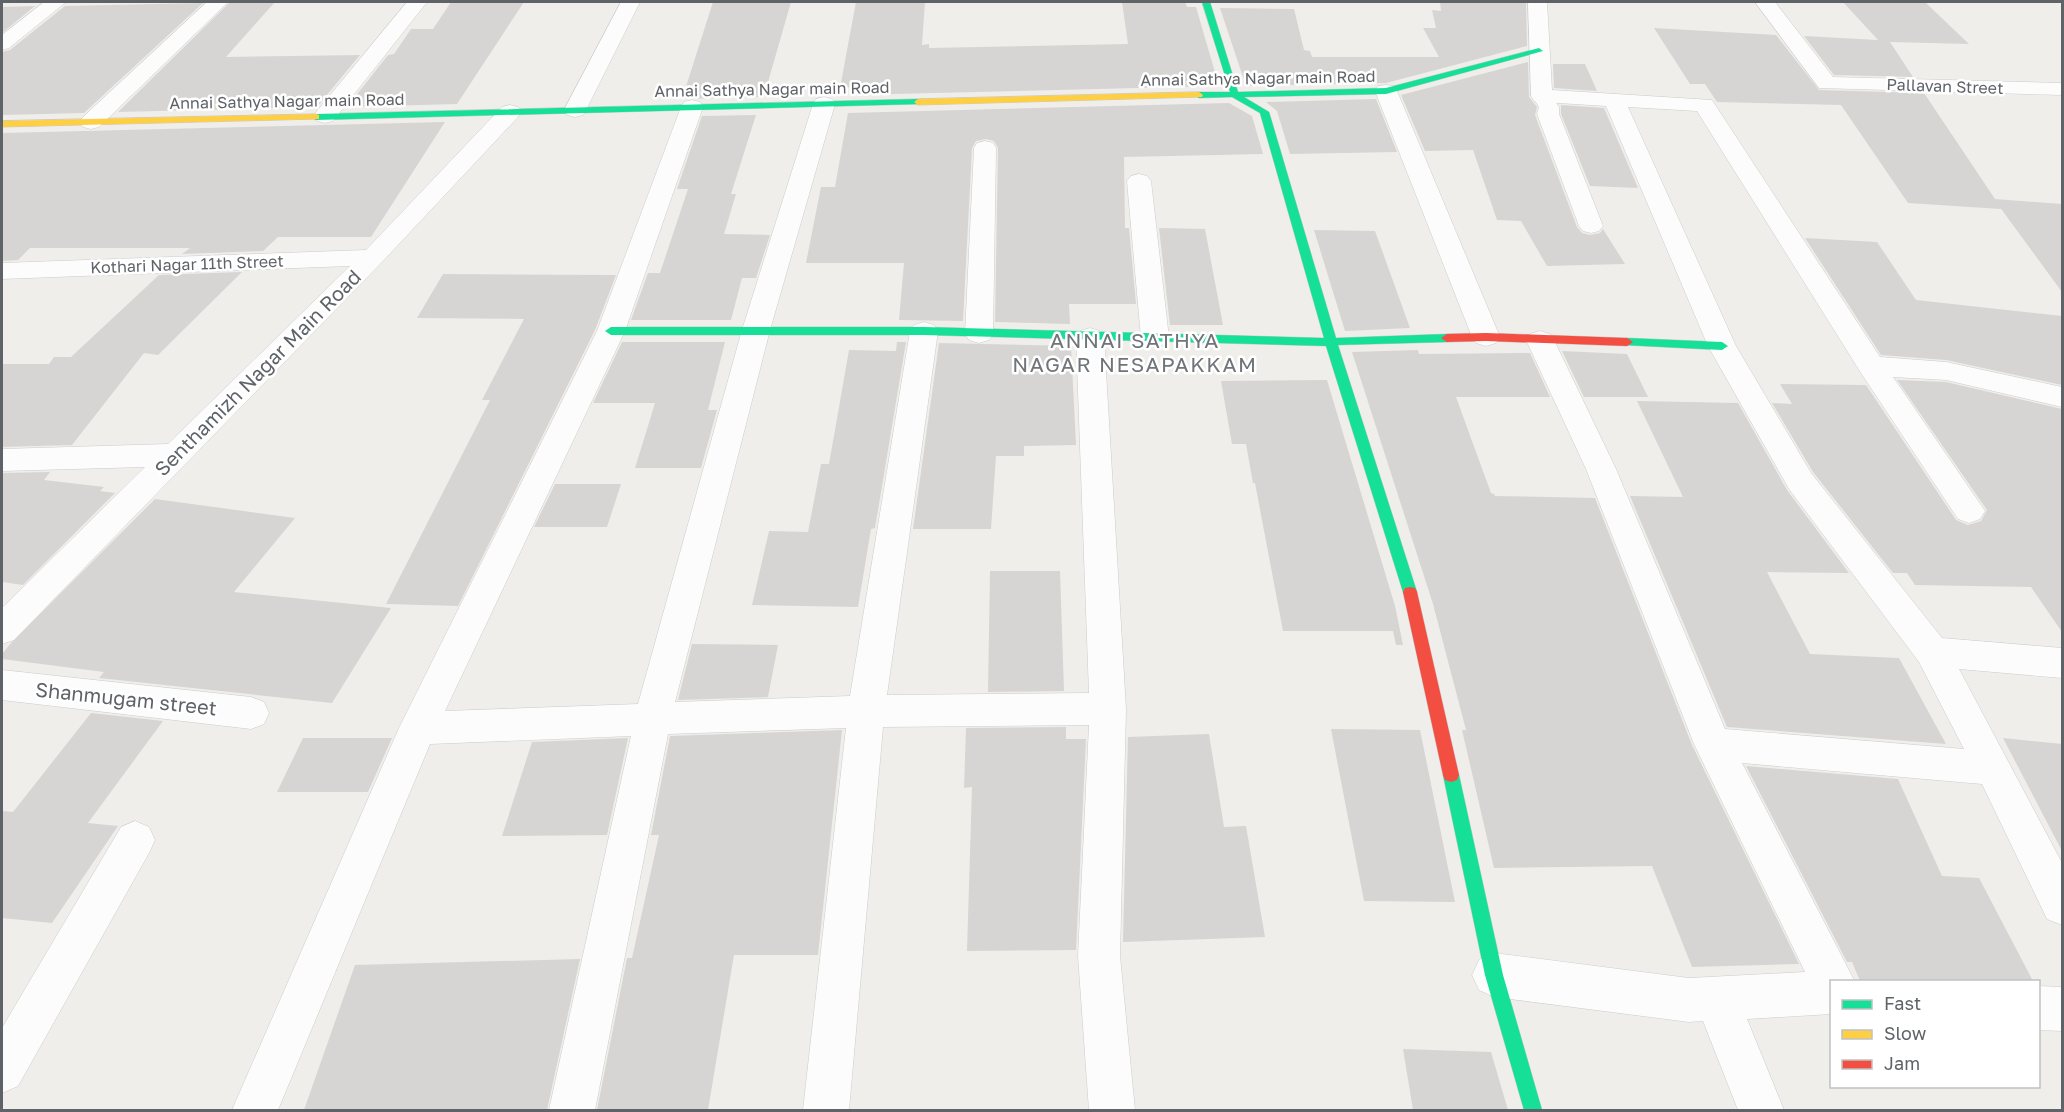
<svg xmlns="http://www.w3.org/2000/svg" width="2064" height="1112" viewBox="0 0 2064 1112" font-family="'Golos Text',sans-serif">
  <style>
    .building { fill: #d6d5d3 }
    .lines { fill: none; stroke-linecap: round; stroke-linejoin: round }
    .lane-casing { stroke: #cbcccc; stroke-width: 1 }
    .street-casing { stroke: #cbcccc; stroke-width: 1 }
    .fast-casing { stroke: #cacacb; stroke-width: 1 }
    .slow-casing { stroke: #cacacb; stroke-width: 1 }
    .jam-casing { stroke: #cacacb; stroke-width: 1 }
    .lane { fill: #fdfcfc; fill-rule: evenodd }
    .street { fill: #fdfcfc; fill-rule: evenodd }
    .fast { fill: #16e098; fill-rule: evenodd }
    .slow { fill: #ffcf43; fill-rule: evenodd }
    .jam { fill: #f24e42; fill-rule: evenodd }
    .labels { text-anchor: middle; stroke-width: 5; stroke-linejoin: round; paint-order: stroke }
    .far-street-label { font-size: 16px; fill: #5f6368; stroke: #fff }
    .street-label { font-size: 20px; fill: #5f6368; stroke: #fff }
    .neighbourhood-label { font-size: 21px; letter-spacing: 1.5px; fill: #70757a; stroke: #fff }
  </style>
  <rect width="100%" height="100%" fill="#efeeea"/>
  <path class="building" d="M230,2H275L226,57L360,55L317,107L118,112Z
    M451,2H524L457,104L347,107L388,55L394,54L411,29H433Z
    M713,2H791L766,89L761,97L682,99Z
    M856,2H925L922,45L929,44V48L1128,44L1122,2H1185L1187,7H1196L1219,86L852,95L853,87L840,88Z
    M1440,2H1526L1527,46L1386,83L1246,86L1220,8L1294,9L1304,50L1310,51L1312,57H1439L1423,28H1436L1432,10L1441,11Z
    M1843,2H1925L1969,44L1890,42L1913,77L1834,75L1804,36L1878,40Z
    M203,3L84,113L2,115V52L10,50L65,6Z
    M35,6L2,33V7Z
    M1654,28L1776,35L1819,90L1924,93L1995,199L2062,204V292L1999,206L2001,209L1908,203L1841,105L1717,102L1705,84H1690Z
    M1528,62L1529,97L1537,107L1535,115L1577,227L1582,233L1590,235L1600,233L1603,229L1625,264L1547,266L1521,221L1497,220L1473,150L1425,151L1401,95Z
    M1553,64H1585L1597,91L1554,88Z
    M1376,99L1397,152L1290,154L1277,111L1266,102Z
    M1229,103L1252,116L1263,154L1124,157L1125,228H1129L1136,304H1069L1070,324L995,322L998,148L994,141L986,139L976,141L972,148L963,321L899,320L904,263H806L821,187H835L848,113Z
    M1561,105L1604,108L1638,188L1590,186L1561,114Z
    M756,115L731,194H736L724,234L770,235L756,278H742L731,320H631L648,273H660L688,189H677L702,116Z
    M445,122L371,237H278L263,251L182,254L190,248H30L18,260L2,261V133Z
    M1159,228L1205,229L1223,325H1170Z
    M1314,230L1375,231L1410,328L1345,331Z
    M1805,238L1877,242L1916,300L2062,316V385L1946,360L1881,355Z
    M242,272L158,355L144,353L72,445L2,447V364H49L54,357H71L159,275Z
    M443,274L616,275L595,330L458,606L386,604L490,400H482L524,319L417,318Z
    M622,342H725L708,410H717L701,468H635L655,403H593Z
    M897,342H906L875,528L871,529L858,607L752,605L769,531L808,532L821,464H829L849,350L896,351Z
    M939,343L1071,346L1076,445L1024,446V456H996L991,529H913Z
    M1418,350L1419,354L1530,353L1550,397H1456L1491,493L1494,494L1495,496L1595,498L1692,745L1799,964L1692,967L1652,866L1494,868L1462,730H1466L1433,604L1352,352Z
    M1562,351L1627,354L1648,397H1584Z
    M1327,380L1395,606L1403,645H1396L1393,631H1283L1255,483H1253L1246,444H1232L1221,381Z
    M1897,380L1946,382L2062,409V632L2031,587L1915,585L1907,573H1893L1813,472L1772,403L1792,404L1780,384L1866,385L1956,520L1968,525L1981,521L1987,510Z
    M1637,401L1738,403L1787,490L1849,573L1767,572L1810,654L1899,658L1946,744L1727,727L1630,496L1683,497Z
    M50,472L44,480L104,487L100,491L115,493L23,585L2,582V473Z
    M555,484H621L607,527H534Z
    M155,499L295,518L234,592L391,608L332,703L99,678L104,672L2,659V654L11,643Z
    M990,571H1060L1064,691L988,692Z
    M692,644L778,645L768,697L678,700Z
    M91,713L163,721L88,823L118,826L52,923L2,918V811L13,812Z
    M1066,727V739H1086L1076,950L967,951L972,787L964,788L966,728Z
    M1331,729L1420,730L1455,902L1364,901Z
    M842,730L818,955H734L708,1110H597L627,958H632L659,835H651L670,736Z
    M1209,734L1224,827L1246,826L1265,937L1123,942L1128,737Z
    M303,738H392L368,792H277Z
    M628,738L607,835L502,836L532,742Z
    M2003,738L2062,744V851Z
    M1746,766L1898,779L1942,876L1979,878L2033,981H1860L1852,962H1847Z
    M580,959L547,1110H304L355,965Z
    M1403,1049L1491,1052L1508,1110H1413Z"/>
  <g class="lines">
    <defs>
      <path id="lane" d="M1542,90L1549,92L1559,107V114L1603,226L1599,231L1591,233L1583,231L1579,226L1537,114L1539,107L1532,96L1535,92Z"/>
      <path id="street" d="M44,2H66L9,48L2,50V35Z
        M207,2H228L99,127L91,129L83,127L80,122L83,117Z
        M407,2H427L333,121L325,123L317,121L314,116L317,111Z
        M621,2H640L586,110L583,115L575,117L567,115L564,110Z
        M1528,2H1547L1552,90L1712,100L1880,357L1946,362L2062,387V407L1946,380L1893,377L1985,511L1980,519L1969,523L1958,519L1861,373L1697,111L1628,107L1736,346L1811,473L1942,638L2062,648V678L1959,669L2062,863V925L2047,919L1982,784L1742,763L1855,982H1832V1014L1747,1019L1784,1110H1738L1703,1021L1689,1022L1494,997L1479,990L1472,975L1479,960L1494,953L1689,978L1805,972L1694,744L1586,469L1526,340L1530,334L1540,331L1550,334L1554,340L1616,469L1725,729L1964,749L1919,662L1789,489L1708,346L1606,106L1542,102L1534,101L1531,96Z
        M1755,2H1775L1833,77L2062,83V95L1819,88Z
        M1386,85L1394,86L1397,91L1500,337L1496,343L1486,346L1476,343L1472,337L1375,91L1378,86Z
        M824,97L832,99L835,104L770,330L675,702L850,696L910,331L914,325L924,322L934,325L938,331L887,695L1089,693L1076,337L1080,331L1090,328L1100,331L1104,337L1126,709L1120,956L1135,1110H1089L1078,956L1089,725L883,727L849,1110H803L846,728L668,734L595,1110H549L631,736L430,744L278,1110H232L399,728L597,331L681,107L684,102L692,100L700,102L703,107L625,331L445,711L638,704L742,330L813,104L816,99Z
        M510,105L518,107L521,112L518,117L382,262L14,640L2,644V608L145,467L2,471V449L168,444L350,266L2,279V263L366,250L502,107Z
        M985,141L993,143L996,148L993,334L989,340L979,343L969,340L965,334L974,148L977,143Z
        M1139,174L1147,176L1151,181L1169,338L1165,344L1155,347L1145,344L1141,338L1127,181L1131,176Z
        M2,670L251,697L264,702L269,713L264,724L251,729L2,700Z
        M135,821L149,827L155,840L149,853L18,1086L2,1093V1028L121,827Z
        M2038,986L2062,987V1031L2038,1030Z"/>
      <path id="fast" d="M1202,2H1210L1238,92L1386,88L1539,48L1543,51L1386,94L1244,97L1269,112L1336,338L1447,334L1453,338L1447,342L1338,345L1417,592L1415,596H1405L1403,592L1326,346L924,335H611L605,331L611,327H924L1324,338L1260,113L1232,97L1199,98L1195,95L1199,92H1230Z
        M918,99L921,100V104L316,120L311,117L316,114Z
        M1627,338L1722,342L1728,346L1722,350L1623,345V339Z
        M1451,768L1457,770L1459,775L1503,975L1542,1110H1524L1485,975L1443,775L1445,770Z"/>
      <path id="slow" d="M1199,92L1203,95L1202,97L918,105L914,102L918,99Z
        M316,114L319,115V119L2,127V121Z"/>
      <path id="jam" d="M1486,333L1627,338L1633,342L1627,346L1486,341L1447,342L1441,338L1447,334Z
        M1410,587L1415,588L1417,592L1459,775L1457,780L1451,782L1445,780L1443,775L1403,592L1405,588Z"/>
    </defs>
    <use href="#lane" class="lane-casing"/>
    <use href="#street" class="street-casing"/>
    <use href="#fast" class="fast-casing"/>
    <use href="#slow" class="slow-casing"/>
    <use href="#jam" class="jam-casing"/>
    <use href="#lane" class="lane"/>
    <use href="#street" class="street"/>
    <use href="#fast" class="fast"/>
    <use href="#slow" class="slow"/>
    <use href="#jam" class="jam"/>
  </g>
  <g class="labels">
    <g class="far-street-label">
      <text transform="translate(1258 78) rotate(-1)" y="6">Annai Sathya Nagar main Road</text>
      <text transform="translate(1945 86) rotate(2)" y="6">Pallavan Street</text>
      <text transform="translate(772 89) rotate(-1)" y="6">Annai Sathya Nagar main Road</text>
      <text transform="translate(287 101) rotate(-1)" y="6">Annai Sathya Nagar main Road</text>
      <text transform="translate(187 264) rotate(-2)" y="6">Kothari Nagar 11th Street</text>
    </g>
    <g class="street-label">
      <text transform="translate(258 373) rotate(-45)" y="7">Senthamizh Nagar Main Road</text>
      <text transform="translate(126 699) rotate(6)" y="7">Shanmugam street</text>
    </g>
    <g class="neighbourhood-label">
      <text x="1135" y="348">ANNAI SATHYA<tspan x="1135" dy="24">NAGAR NESAPAKKAM</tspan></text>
    </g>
  </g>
  <rect width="2064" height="1112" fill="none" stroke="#5f6368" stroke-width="6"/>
  <rect x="1830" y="980" width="210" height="108" fill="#ffffff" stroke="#bfc1c3" stroke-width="1.5"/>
  <rect x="1842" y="1000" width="30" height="9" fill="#16e098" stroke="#bfc1c3" stroke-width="1.5"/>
  <text x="1884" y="1010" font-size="18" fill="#5f6368">Fast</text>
  <rect x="1842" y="1030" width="30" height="9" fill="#ffcf43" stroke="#bfc1c3" stroke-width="1.5"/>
  <text x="1884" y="1040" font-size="18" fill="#5f6368">Slow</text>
  <rect x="1842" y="1060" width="30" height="9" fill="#f24e42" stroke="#bfc1c3" stroke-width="1.5"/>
  <text x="1884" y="1070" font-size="18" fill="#5f6368">Jam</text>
</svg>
